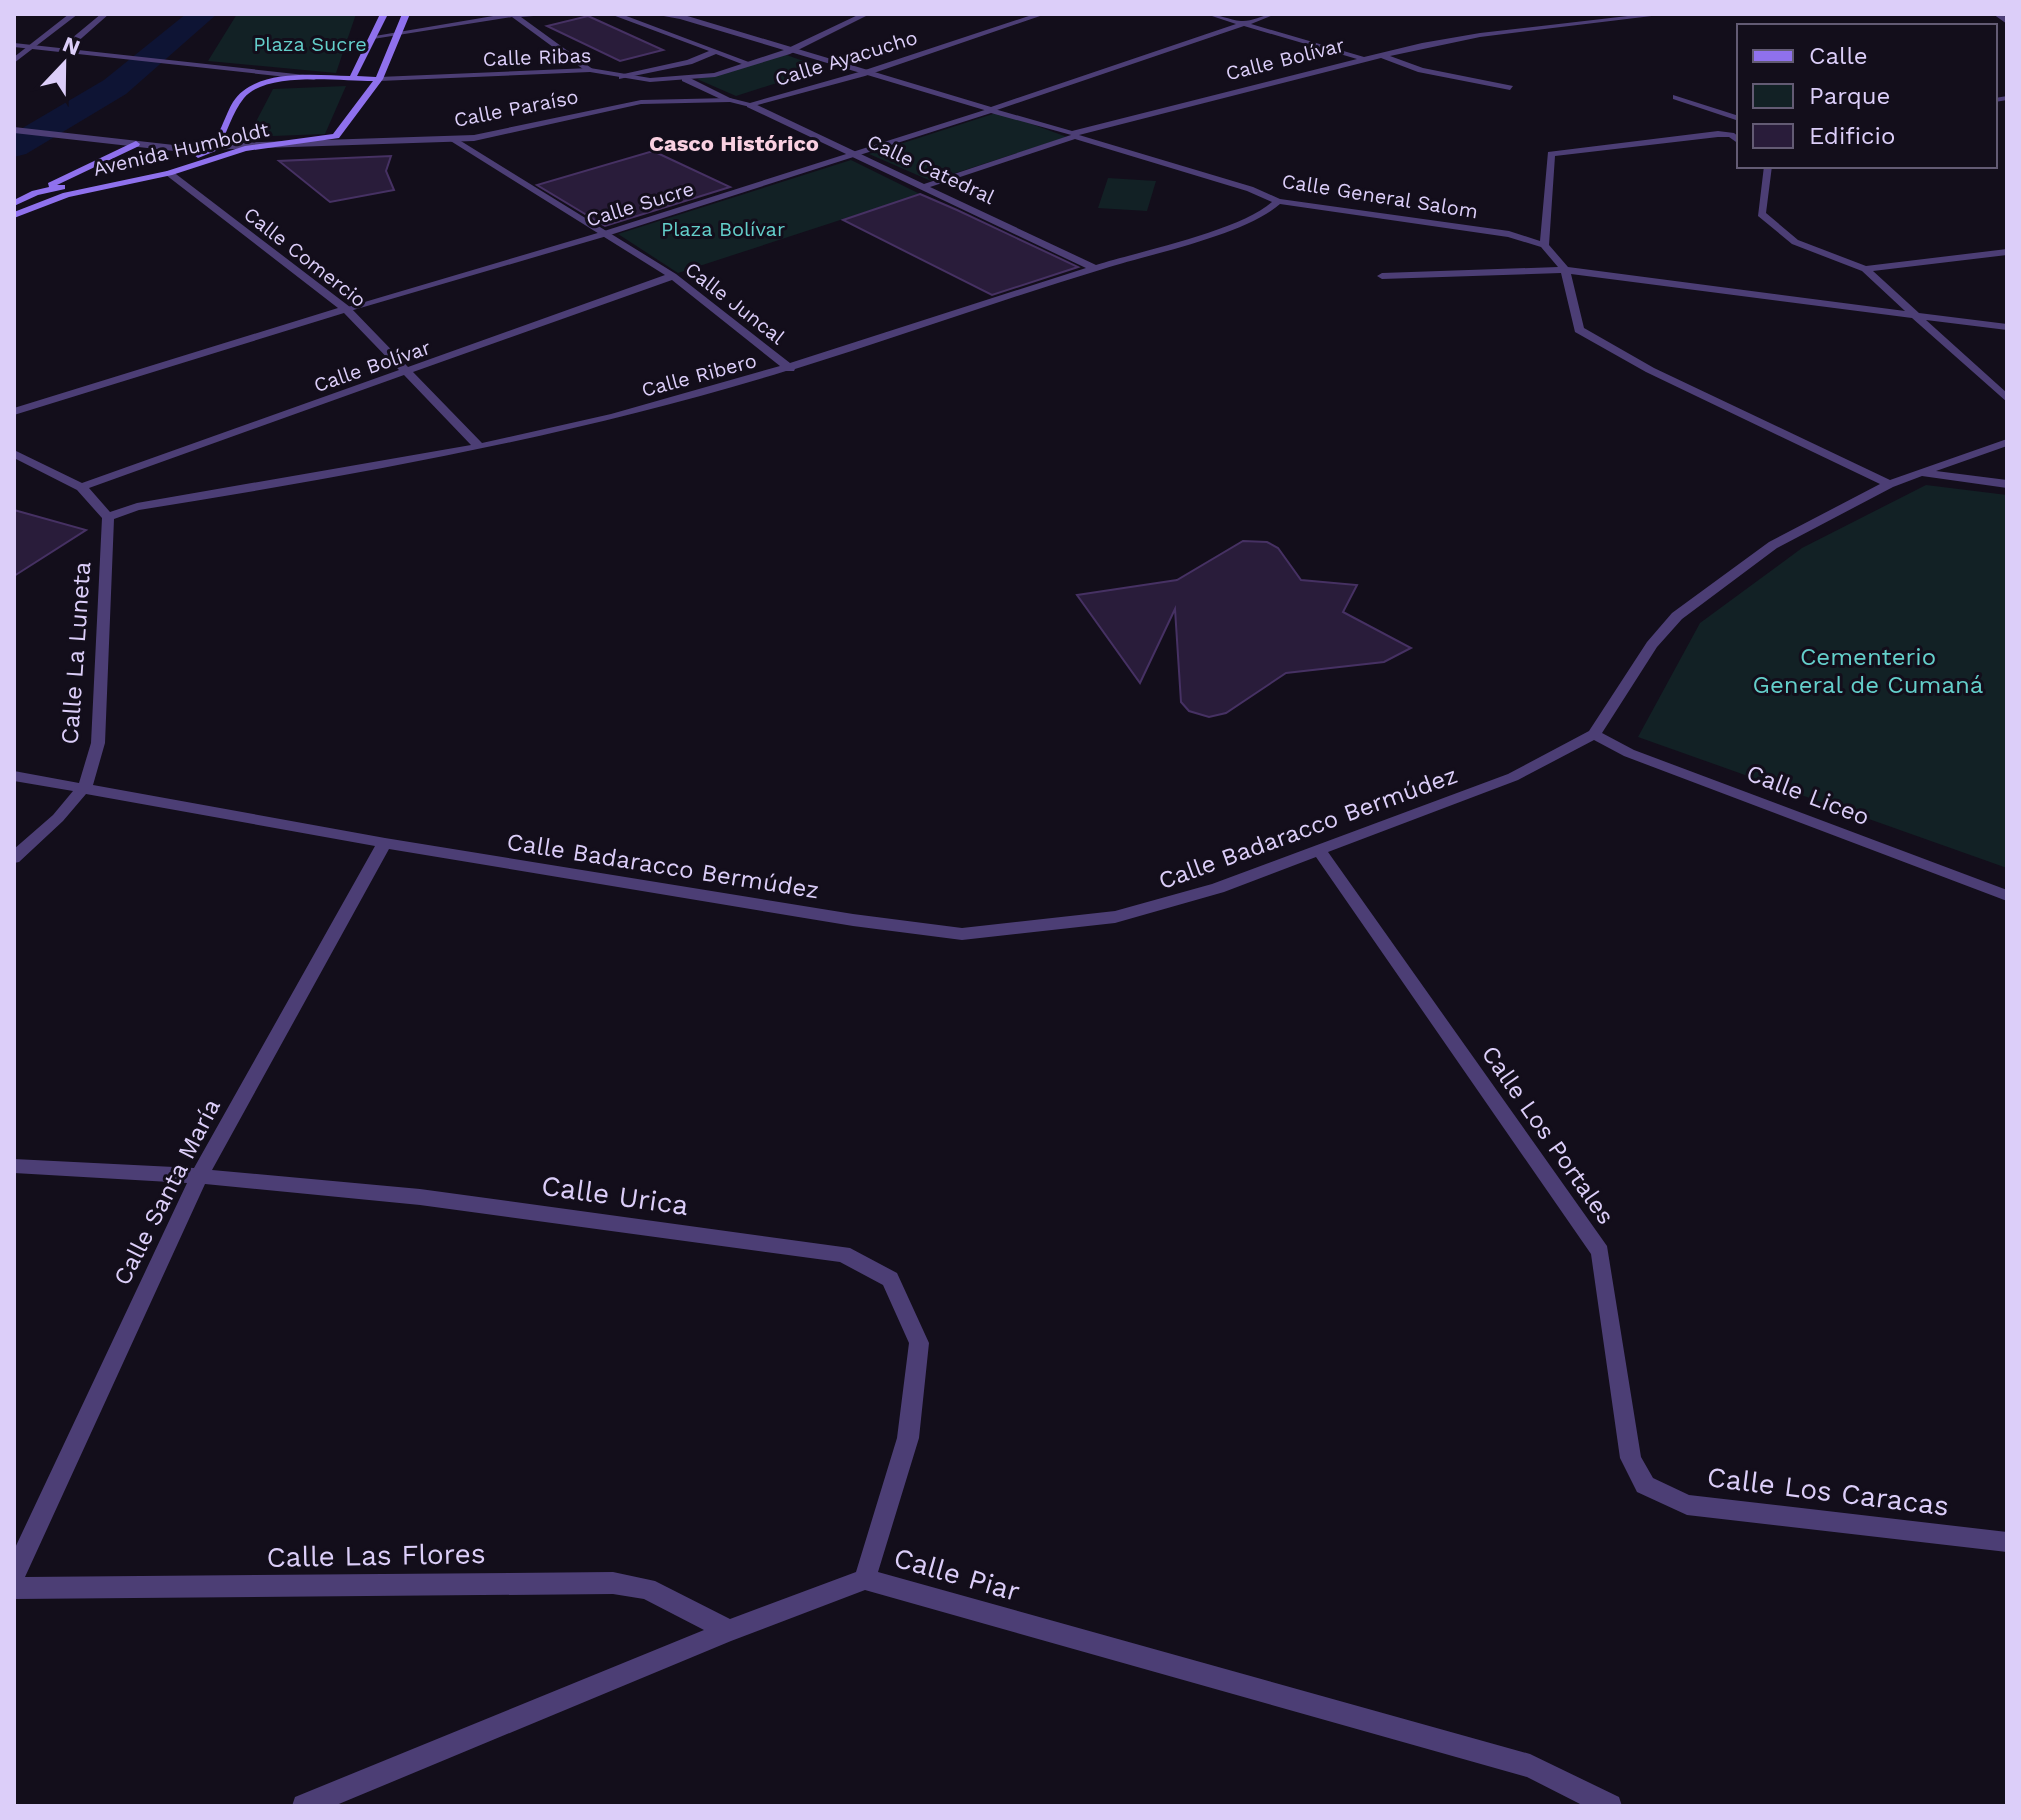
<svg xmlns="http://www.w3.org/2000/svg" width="2021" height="1820" viewBox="0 0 2021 1820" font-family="'Work Sans',sans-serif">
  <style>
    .green { fill: #122125 }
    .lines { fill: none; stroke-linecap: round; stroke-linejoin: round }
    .river { fill: #0e1434; fill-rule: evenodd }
    .building { fill: #291c3a; stroke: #463163; stroke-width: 2 }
    .pedestrian { fill: #4c3e75; fill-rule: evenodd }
    .minor { fill: #4c3e75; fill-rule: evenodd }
    .tertiary { fill: #4c3e75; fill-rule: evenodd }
    .secondary { fill: #8f71ed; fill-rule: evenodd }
    .labels { text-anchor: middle; stroke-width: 6; stroke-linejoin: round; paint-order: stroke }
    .far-park-label { font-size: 20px; fill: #64cfcb; stroke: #130e1b }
    .far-street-label { font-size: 20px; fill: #dccef9; stroke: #130e1b }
    .far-neighbourhood-label { font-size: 22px; font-weight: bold; fill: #f9d0e1; stroke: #130e1b }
    .street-label { font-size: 24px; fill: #dccef9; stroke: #130e1b }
    .park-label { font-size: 24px; fill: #64cfcb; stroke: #130e1b }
    .near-street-label { font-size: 28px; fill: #dccef9; stroke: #130e1b }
  </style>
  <rect width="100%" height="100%" fill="#130e1b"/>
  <path class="green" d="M237,14H356L336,73L208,61Z
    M781,53L823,68L736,96L697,79Z
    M346,86L325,134L248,137L273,89Z
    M999,112L1067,137L931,181L869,154Z
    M851,160L920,194L678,273L618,234Z
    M1108,178L1156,181L1147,211L1098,208Z
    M1926,485L2007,495V868L1638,737L1700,623L1802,548Z"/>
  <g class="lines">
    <path class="river" d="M186,14H217L126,94L26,154L14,157V133L104,80Z"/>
  </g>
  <path class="building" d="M588,16L663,50L620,61L547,26Z
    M653,151L730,187L605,226L537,185Z
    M391,156L386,171L394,190L330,202L279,161Z
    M920,194L957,210L1078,267L992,295L843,220Z
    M14,510L86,530L14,576Z
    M1243,541L1267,542L1278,548L1301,580L1357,585L1343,612L1411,648L1384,662L1286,673L1226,713L1209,717L1189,711L1181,702L1175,609L1140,683L1077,595L1177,580Z"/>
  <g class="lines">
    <path class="pedestrian" d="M991,108L1079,133L1075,136L991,113L607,236L350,311L341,309L601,232Z"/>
    <path class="minor" d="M69,14H78L14,63V57Z
      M101,14H109L66,52H60V48Z
      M505,14H558L521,17L594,70L587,72L512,17L373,39L369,37Z
      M610,14H621L754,64L747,66L716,54L692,64L619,79V75L687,60L709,51Z
      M653,14L684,15L991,107L1236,24L1206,14C1219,14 1229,20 1241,21C1252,22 1264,14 1276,14L1251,24L1364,57L1422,43L1480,33L1645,14H1668L1480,37L1390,56L1423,68L1513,86L1510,90L1418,72L1381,58L1079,135L1253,187L1280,199L1509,231L1540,241L1548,152L1718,131L1734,133L1739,137V144L1729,137H1718L1555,156L1549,245L1568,267L1905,311L1862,271L1792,244L1758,216L1764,166H1772L1766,213L1798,240L1866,266L2007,249V255L1873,271L1919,313L2007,324V330L1926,320L2007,393V402L1912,318L1571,274L1584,328L1654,368L1890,480L2007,439V446L1936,471L2007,480V488L1922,476L1893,487L1777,548L1682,619L1657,647L1602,733L1634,750L2007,890V901L1624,756L1594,740L1518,780L1328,852L1607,1246L1641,1457L1653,1478L1689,1495L2007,1532V1552L1687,1515L1637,1492L1620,1458L1591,1254L1316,857L1224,892L1115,923L962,940L853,926L389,849L212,1170L420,1189L850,1248L897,1273L929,1343L919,1438L878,1572L1530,1754L1619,1797L1622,1806H1584L1527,1777L865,1590L731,1641L334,1806H292L295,1797L704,1630L644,1599L613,1594L14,1599V1550L187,1183L14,1173V1159L194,1168L375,846L86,794L63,821L19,862L14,863V849L53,815L73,791L14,781V771L79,783L91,743L102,518L77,490L14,458V450L82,483L399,370L344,313L14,415V408L338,308L166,175V171H172L350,307L408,367L665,275L449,140L456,138L676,274L790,363L1086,268L747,107V103H753L924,184L1071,135L1072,131L1357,59L1244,26L991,112L680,19ZM1075,139L1247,191L1272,202C1239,231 1141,251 1096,265L930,187ZM1280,204L1508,237L1541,247L1558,267L1382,273L1377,276L1382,279L1561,273L1575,332L1646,372L1880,484L1769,542L1672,613L1647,642L1589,731L1508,774L1212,884L1115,911L962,928L853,914L385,838L93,785L105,743L114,519L139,510C358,475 574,436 786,371H794L795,369C898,337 1000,300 1103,269C1150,254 1245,235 1280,204ZM672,280L780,366L611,414L482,443L413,372ZM404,375L471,445L137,503L110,512L89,488ZM205,1184L420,1205L840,1262L883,1285L909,1343L897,1438L856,1572L730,1619L655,1581L613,1572L25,1577Z
      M1993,14H2002L2007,18V24Z
      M682,77H688L734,100L727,102L682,81Z
      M1673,95L1739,116V121L1673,99Z
      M2007,96V100L1995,102V98Z"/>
    <path class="tertiary" d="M860,14H870L790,54L715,77L650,82L590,72L379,81L375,79L379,77L590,68L650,78L714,73L784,50Z
      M1035,14H1046L865,76L750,107L730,102L641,104L474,141L174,151L14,133V127L174,145L474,135L641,100L730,98L750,103L859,72Z
      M14,43L314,76L318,78L314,80L14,47Z"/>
    <path class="secondary" d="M380,14H388L357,76L376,77L402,14H410L383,79L339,138L246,151L172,175L69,197L14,218V212L63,193L167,171L245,146L333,134L373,81C341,81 266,71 244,98C232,113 227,133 218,150L198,158L194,155C198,152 206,150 210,147C218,140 226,113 233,102C255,68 314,75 350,76Z
      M136,141L140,144L139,146L57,185H65V189L38,195L14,206V200L32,191L49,187L48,183Z"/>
  </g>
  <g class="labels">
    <g class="far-park-label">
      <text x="310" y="51">Plaza Sucre</text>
      <text x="723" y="236">Plaza Bolívar</text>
    </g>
    <g class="far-street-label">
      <text transform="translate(537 57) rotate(-2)" y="7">Calle Ribas</text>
      <text transform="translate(846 58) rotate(-17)" y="7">Calle Ayacucho</text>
      <text transform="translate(1285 59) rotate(-14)" y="7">Calle Bolívar</text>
      <text transform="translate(516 108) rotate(-11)" y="7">Calle Paraíso</text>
      <text transform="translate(181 149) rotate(-13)" y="7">Avenida Humboldt</text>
      <text transform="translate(931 169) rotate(25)" y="7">Calle Catedral</text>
      <text transform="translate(1380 196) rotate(9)" y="7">Calle General Salom</text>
      <text transform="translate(640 204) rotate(-17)" y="7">Calle Sucre</text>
      <text transform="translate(305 257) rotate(38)" y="7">Calle Comercio</text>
      <text transform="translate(735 303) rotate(38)" y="7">Calle Juncal</text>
      <text transform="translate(372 366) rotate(-19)" y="7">Calle Bolívar</text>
      <text transform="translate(699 375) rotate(-15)" y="7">Calle Ribero</text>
    </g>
    <g class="far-neighbourhood-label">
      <text x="734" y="151">Casco Histórico</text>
    </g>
    <g class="street-label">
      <text transform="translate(76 653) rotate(-86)" y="8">Calle La Luneta</text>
      <text transform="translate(1808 795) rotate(21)" y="8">Calle Liceo</text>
      <text transform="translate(1308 828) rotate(-20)" y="8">Calle Badaracco Bermúdez</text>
      <text transform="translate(663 866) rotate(9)" y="8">Calle Badaracco Bermúdez</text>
      <text transform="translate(1548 1135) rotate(55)" y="8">Calle Los Portales</text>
      <text transform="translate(167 1192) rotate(-63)" y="8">Calle Santa María</text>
    </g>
    <g class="park-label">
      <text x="1868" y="665">Cementerio<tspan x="1868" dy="28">General de Cumaná</tspan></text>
    </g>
    <g class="near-street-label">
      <text transform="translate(615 1195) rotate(8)" y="10">Calle Urica</text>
      <text transform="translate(1828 1491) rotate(7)" y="10">Calle Los Caracas</text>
      <text transform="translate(376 1555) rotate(-1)" y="10">Calle Las Flores</text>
      <text transform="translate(957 1574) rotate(16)" y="10">Calle Piar</text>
    </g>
  </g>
  <rect width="2021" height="1820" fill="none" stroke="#dccef9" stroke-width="32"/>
  <rect x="1737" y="24" width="260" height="144" fill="#130e1b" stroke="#635b74" stroke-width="2"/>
  <rect x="1753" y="50" width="40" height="12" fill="#8f71ed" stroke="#635b74" stroke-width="2"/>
  <text x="1809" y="64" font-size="24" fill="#dccef9">Calle</text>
  <rect x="1753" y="84" width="40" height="24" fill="#122125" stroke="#635b74" stroke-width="2"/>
  <text x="1809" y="104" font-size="24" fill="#dccef9">Parque</text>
  <rect x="1753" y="124" width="40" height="24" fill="#291c3a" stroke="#635b74" stroke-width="2"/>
  <text x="1809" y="144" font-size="24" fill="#dccef9">Edificio</text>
  <g transform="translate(64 64) rotate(22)" stroke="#130e1b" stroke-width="6" paint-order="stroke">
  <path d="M0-6L14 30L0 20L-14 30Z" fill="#dccef9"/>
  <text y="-12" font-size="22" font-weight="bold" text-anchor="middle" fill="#dccef9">N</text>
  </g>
</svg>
